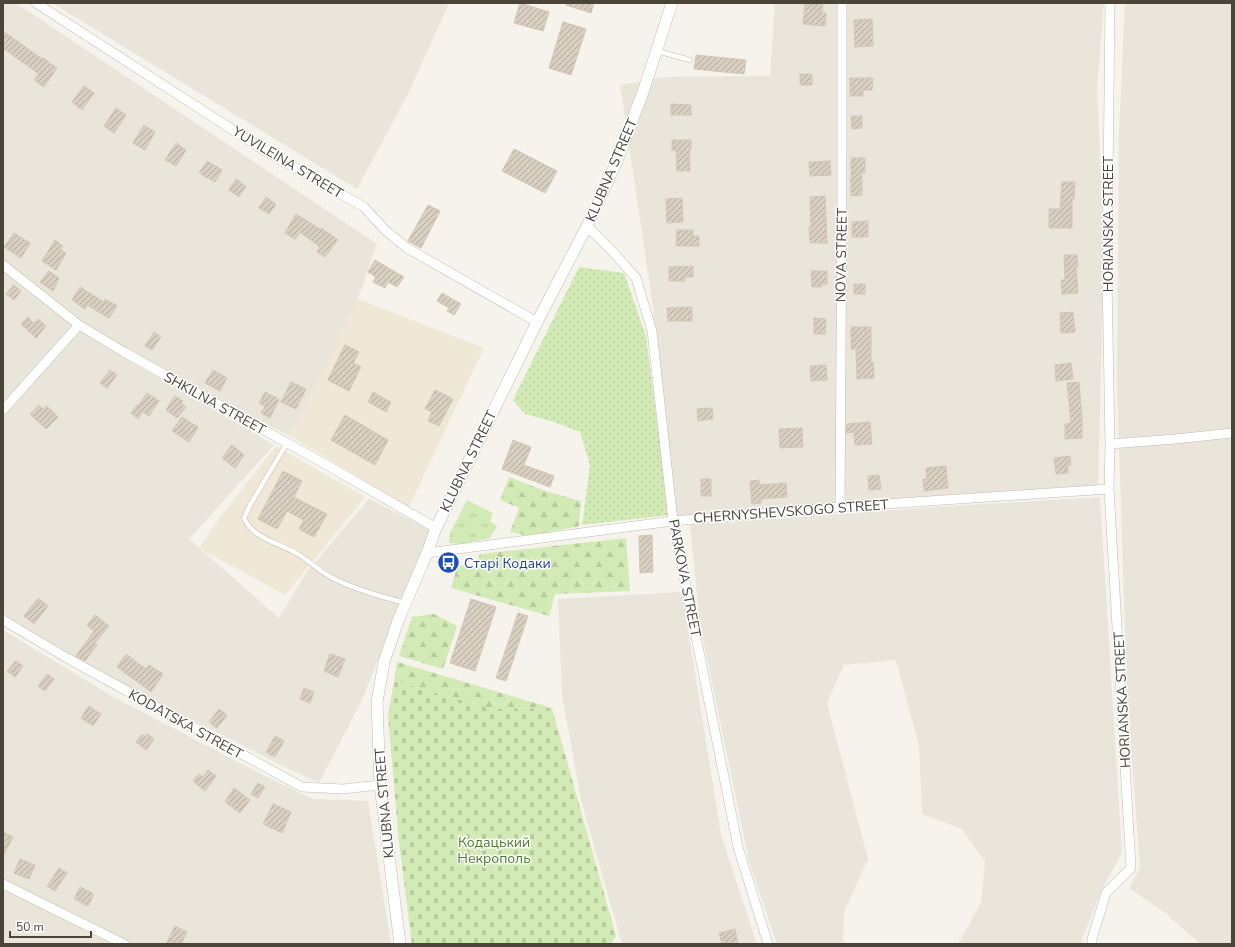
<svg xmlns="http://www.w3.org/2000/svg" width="1235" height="947" viewBox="0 0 1235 947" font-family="'Nunito Sans',sans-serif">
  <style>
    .residential { fill: #eae5da }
    .education { fill: #efe8d6 }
    .grass { fill: url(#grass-tufts) }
    .forest { fill: url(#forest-firs) }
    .cemetery { fill: url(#cemetery-stones) }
    .park { fill: url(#park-dots) }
    .building { fill: url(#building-hatch); stroke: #d3c7b4 }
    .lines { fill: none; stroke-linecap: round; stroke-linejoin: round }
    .service-casing { stroke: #c2bbae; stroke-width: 5.5 }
    .minor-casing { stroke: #c2bbae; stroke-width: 10 }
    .tertiary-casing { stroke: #c2bbae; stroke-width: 12 }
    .service { stroke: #fff; stroke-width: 4.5 }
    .minor { stroke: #fff; stroke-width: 9 }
    .tertiary { stroke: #fff; stroke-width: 11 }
    .labels { text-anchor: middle; stroke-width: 3; stroke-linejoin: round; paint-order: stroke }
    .street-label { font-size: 14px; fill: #4b4439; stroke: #fff }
    .transit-label { font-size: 14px; fill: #164399; stroke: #fff; text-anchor: start }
    .park-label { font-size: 14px; fill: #4a7f2a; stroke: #fff }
  </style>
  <defs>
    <pattern id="grass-tufts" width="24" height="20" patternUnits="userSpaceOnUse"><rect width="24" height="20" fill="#d2eab5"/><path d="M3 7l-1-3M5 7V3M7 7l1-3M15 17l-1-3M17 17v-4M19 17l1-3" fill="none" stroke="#b6ca9c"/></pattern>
    <pattern id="forest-firs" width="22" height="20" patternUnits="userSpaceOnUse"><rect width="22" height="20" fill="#d2eab5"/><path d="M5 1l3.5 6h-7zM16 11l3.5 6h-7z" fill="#b6ca9c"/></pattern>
    <pattern id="cemetery-stones" width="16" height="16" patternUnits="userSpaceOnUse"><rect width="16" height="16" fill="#d2eab5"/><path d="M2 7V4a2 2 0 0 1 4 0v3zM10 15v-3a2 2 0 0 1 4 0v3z" fill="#b6ca9c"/></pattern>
    <pattern id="park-dots" width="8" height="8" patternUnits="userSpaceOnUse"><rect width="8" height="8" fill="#d2eab5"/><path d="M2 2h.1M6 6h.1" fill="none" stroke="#b6ca9c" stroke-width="1.8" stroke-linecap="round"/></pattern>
    <pattern id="building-hatch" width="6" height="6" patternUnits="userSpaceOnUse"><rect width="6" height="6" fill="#d8cfc1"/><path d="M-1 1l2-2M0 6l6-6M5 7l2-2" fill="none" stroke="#b1aa9e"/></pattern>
  </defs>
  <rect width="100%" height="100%" fill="#f6f3ec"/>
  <path class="residential" d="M3,3H16L377,244L358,299L330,358L290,436L209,395L86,325L3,261Z
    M52,3H449L409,92L357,189Z
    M775,3H1104L1097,89L1104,256L1098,486L676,516L664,399L653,307L620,85L665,77L770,76Z
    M1125,3H1232V944H1200L1164,912L1129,888L1140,868L1127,694L1117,385L1119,132Z
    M3,271L85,335L274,445L189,539L279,618L306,573L369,499L430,530L362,700L319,783L285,767L80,663L3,618Z
    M1100,497L1122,853L1103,887L1082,939L1083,944H958L981,903L985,862L962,829L922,814L919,746L896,660L844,665L827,703L868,859L844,912L843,940L846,944H777L749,861L700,624L690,525L921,508Z
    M682,592L721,835L757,944H622L581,800L562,695L558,599Z
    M3,630L110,695L257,772L312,799L368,801L391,944H3Z"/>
  <path class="education" d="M358,299L484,348L409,507L290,436L330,358Z
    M276,446L365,497L285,595L199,548L221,516Z"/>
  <path class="grass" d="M467,500L493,513L490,521L497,526L490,538L462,544L449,543L450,533Z"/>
  <path class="forest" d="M509,477L545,491L581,501L579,526L529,536L510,532L519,508L500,500Z
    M626,538L630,591L555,594L549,616L451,588L458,565L474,567L480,554Z
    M434,614L457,626L443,669L399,656L412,617Z
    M397,662L552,708L492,709L394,681Z"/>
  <path class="cemetery" d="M394,681L492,709L552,708L616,936L611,944H412L399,842L388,717Z"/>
  <path class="park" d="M579,267L624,273L646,336L669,515L582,525L590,465L580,432L554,422L525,414L513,400Z"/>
  <path class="building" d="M520,3L549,12L543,31L514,23Z
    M566,3H594L591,13L566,5Z
    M805,3H823L822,13H826L825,26L803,24Z
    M872,19L873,46L855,47L854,20Z
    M563,22L586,29L571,75L549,68Z
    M3,31L42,59L43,58L57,68L44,87L34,80L39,74L3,48Z
    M696,55L746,60L744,74L694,69Z
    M800,74H812V85H800Z
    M850,78H873L872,90H863V96H850Z
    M84,86L94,93L82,110L72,102Z
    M671,104L691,105V115H671Z
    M116,108L126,115L114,133L104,126Z
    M851,116H862V128L852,129Z
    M144,125L155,132L145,150L133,143Z
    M672,140H691V150H689L690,171H677L676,150H672Z
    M176,143L186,150L176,166L165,160Z
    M514,149L557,171L545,193L502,171Z
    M851,158H865V173H862V195L851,196Z
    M207,161L222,170L215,182L199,173Z
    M830,161L831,175L810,176L809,162Z
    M236,179L246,186L239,197L229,190Z
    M1062,182H1075L1074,199H1072V228H1049V209H1060Z
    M825,196L827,243H810L809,227H811L810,197Z
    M266,197L276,204L269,214L259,208Z
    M682,198L683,222L667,223L666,199Z
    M428,205L440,211L421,248L408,241Z
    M296,214L320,229L321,228L338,240L325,257L317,252L320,247L300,232L295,239L285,233Z
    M868,221V237H852V222Z
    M677,230H693V236H699V246H676Z
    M14,233L30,243L21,258L4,247Z
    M55,240L63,246L61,250L66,253L56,270L42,261Z
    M1064,255H1077L1078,267H1076L1078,293L1062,294L1061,280H1065Z
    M375,260L404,277L397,287L388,282L385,288L373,282L376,277L368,272Z
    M693,266V277H685V281H669V267Z
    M49,271L59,278L53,291L40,282Z
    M811,271H827V284H822V287H812Z
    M854,284H865V294H854Z
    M14,285L21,291L14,300L6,294Z
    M80,287L104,302L105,299L117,306L109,318L87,305L85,309L72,300Z
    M442,293L461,304L454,315L447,311L449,308L437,301Z
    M692,307V321H668L667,308Z
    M1073,312L1075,332L1061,333L1060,313Z
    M28,317L34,323L38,319L46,326L36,338L21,324Z
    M814,318L826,319L825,334H814Z
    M851,327H871V363L873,362L874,378L857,379L856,349H851Z
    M154,332L161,337L152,350L145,346Z
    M345,345L359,352L353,363L361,367L349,391L328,380Z
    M1071,363L1073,379L1056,381L1055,365Z
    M826,365L827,380L811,381L810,366Z
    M110,370L117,375L107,388L100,383Z
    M213,370L227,378L220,391L205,383Z
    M291,382L306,389L296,409L281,402Z
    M1079,382L1082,419V438L1065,439V424L1071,423L1067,383Z
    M435,390L453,399L439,426L428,421L432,412L425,409Z
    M265,392L279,399L270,418L261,413L265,406L259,403Z
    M373,392L391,402L386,412L368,402Z
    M147,393L159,401L149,416L143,412L138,419L131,413L137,405L138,406Z
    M175,396L183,401L181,403L186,407L177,418L166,410Z
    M39,405L43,409L47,406L58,417L46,429L30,414Z
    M712,408L713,419L698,421L697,409Z
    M345,415L388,440L375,465L331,440Z
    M182,417L198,427L189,442L172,431Z
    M870,422L872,444L855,445L854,432L846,433L847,424Z
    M802,428L803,447L780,448L779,429Z
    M513,440L531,447L524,465L554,476L550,487L502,469Z
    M232,445L244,455L235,468L222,458Z
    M1070,456L1071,465H1068V473L1056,474L1054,458Z
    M946,466L948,488L924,491L923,479H927L926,468Z
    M283,471L302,481L294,497L327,514L314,537L299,529L304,520L287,511L277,529L258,519Z
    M879,475L881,489L869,490L868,476Z
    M701,479H711V496H701Z
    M759,480V485L786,483L787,497L761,499V503L752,504L750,481Z
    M652,535L653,572L640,573L639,536Z
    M38,598L48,606L34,624L24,616Z
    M471,599L496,607L475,671L450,663Z
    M518,613L528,616L506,681L496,678Z
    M95,615L109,626L95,643L97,645L85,661L76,656L94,631L87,625Z
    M126,654L146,669L149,665L163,674L151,692L117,667Z
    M330,654L345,659L338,677L324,671Z
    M16,661L23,666L15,677L7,671Z
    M47,674L54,679L45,691L38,686Z
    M304,688L314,692L310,703L300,699Z
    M89,706L101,714L93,726L81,718Z
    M219,709L227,715L217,728L209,722Z
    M142,734L145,737L147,734L154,739L146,750L136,742Z
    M275,736L284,741L275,757L266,752Z
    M208,770L216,776L205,791L193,781L199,774L203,777Z
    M258,783L265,787L258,798L251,794Z
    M234,788L250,800L240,813L225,802Z
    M273,804L291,812L282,833L263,824Z
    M3,832L13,837L3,856Z
    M20,859L35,865L29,879L14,873Z
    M59,868L67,873L55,891L47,886Z
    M80,887L94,894L88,906L74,899Z
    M175,926L187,932L181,944H166Z
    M735,929L738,944H722L719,933Z"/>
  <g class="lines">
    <defs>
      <path id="service" d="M657,51L690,60
        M287,443L250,505L244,518C252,538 279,543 296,553C308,559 318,571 331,577C353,589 382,597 406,603"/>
      <path id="minor" d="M36,3L264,150L364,207L386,231L407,248L537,322
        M587,226L614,253L636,278L652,331L673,521L738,847L768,944
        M3,265L79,325L124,352L327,465L436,528
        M3,410L79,325
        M1110,444L1175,439L1232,433
        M840,507L842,202V3
        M427,553L673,521L840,507L1109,489
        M3,620L67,658L302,787L343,789L380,785
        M3,884L124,944
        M1092,944V939L1106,893L1131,868L1109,489L1110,444L1107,277L1110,3"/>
      <path id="tertiary" d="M400,944L380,785L377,702L384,662L398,621L427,553L436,528L537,322L587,226L617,161L643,92L672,3"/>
    </defs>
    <use href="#service" class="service-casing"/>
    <use href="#minor" class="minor-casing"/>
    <use href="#tertiary" class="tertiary-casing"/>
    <use href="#service" class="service"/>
    <use href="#minor" class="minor"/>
    <use href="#tertiary" class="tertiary"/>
  </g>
  <defs>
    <symbol id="bus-disc" viewBox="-11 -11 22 22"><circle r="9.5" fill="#1a4fb4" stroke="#fff"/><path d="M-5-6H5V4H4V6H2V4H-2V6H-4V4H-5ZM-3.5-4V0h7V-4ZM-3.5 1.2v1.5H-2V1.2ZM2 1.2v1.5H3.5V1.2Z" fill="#fff"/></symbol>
  </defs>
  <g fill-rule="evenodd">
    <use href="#bus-disc" x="436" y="550" width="25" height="25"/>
  </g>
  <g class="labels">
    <g class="street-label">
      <text transform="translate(288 162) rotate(31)" y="5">YUVILEINA STREET</text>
      <text transform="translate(611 170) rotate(-67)" y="5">KLUBNA STREET</text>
      <text transform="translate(1108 224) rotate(-90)" y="5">HORIANSKA STREET</text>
      <text transform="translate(841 255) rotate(-89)" y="5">NOVA STREET</text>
      <text transform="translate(215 403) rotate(29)" y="5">SHKILNA STREET</text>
      <text transform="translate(468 461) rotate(-64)" y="5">KLUBNA STREET</text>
      <text transform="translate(791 511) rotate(-4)" y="5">CHERNYSHEVSKOGO STREET</text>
      <text transform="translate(685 578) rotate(79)" y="5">PARKOVA STREET</text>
      <text transform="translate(1122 700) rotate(-93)" y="5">HORIANSKA STREET</text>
      <text transform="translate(186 724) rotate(29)" y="5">KODATSKA STREET</text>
      <text transform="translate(384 803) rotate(-95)" y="5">KLUBNA STREET</text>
    </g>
    <g class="transit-label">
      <text x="464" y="568">Старі Кодаки</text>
    </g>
    <g class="park-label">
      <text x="494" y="847">Кодацький<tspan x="494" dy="16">Некрополь</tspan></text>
    </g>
  </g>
  <rect width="1235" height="947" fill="none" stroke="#4b4439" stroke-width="8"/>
  <path d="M10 931v6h81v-6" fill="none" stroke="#4b4439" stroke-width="2"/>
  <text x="16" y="931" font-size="12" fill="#4b4439" stroke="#ffffff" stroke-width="3" paint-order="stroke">50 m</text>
</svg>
